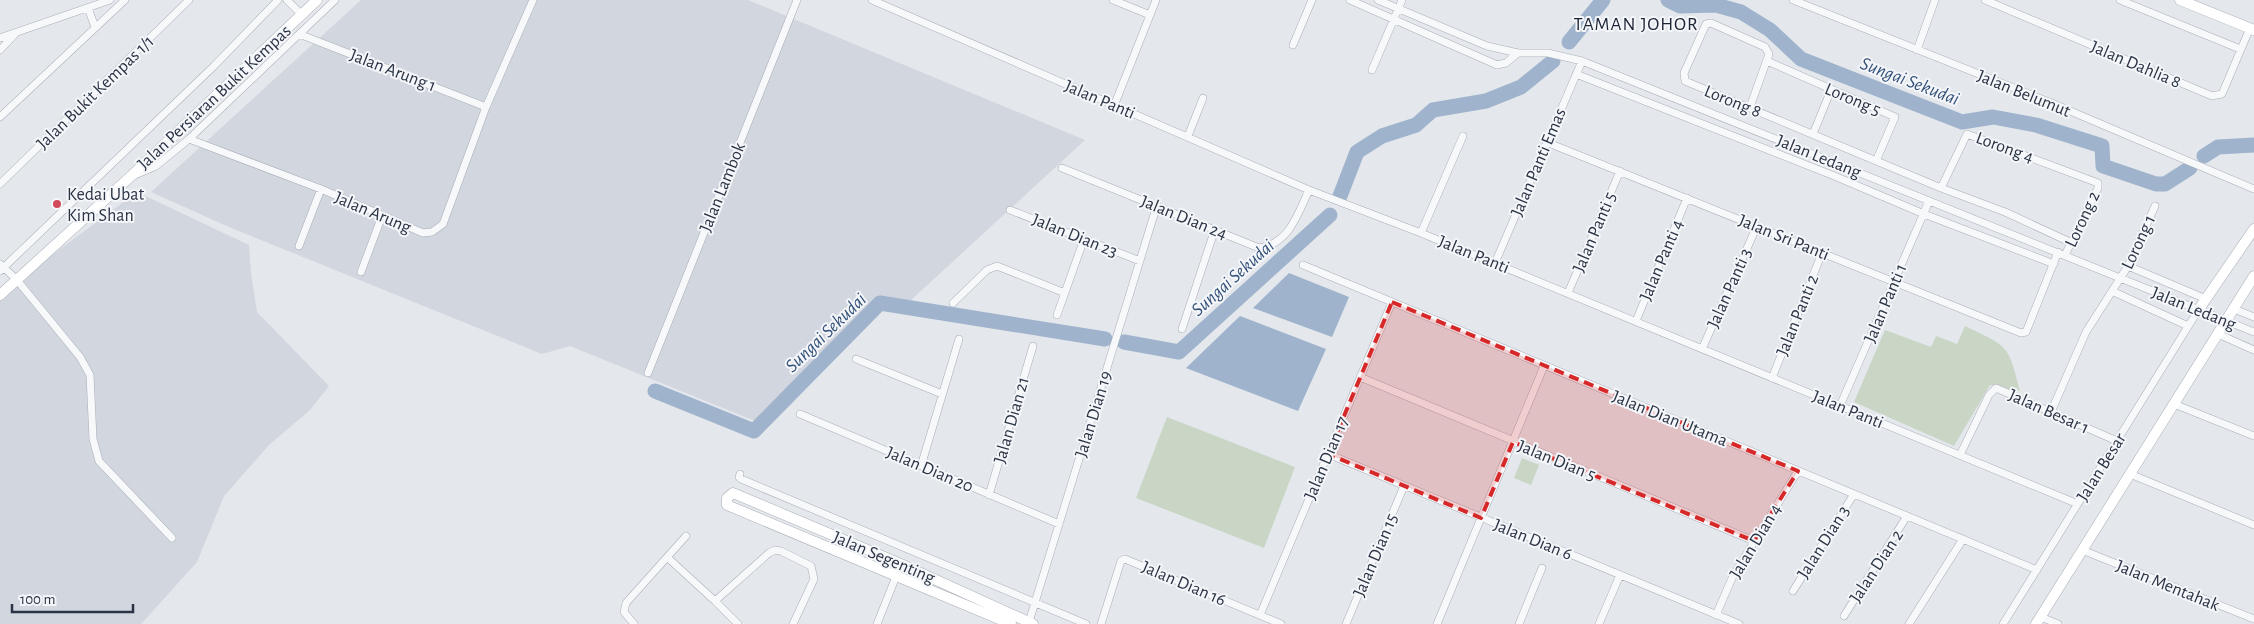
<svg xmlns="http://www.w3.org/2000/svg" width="2254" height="624" viewBox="0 0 2254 624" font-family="'Alegreya Sans',sans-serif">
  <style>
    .built { fill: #d2d6de }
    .green { fill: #c9d6c5 }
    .water { fill: #9fb4cc }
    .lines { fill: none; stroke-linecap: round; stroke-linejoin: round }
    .river { stroke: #9fb4cc; stroke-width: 15 }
    .street-casing { stroke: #a9aeb7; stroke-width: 8 }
    .secondary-casing { stroke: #a9aeb7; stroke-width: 11 }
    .street { stroke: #f7f8fa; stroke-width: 7 }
    .secondary { stroke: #fff; stroke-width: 10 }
    .marked { fill: #d62828; fill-opacity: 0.2; stroke: #d62828; stroke-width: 4; stroke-dasharray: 10 6; stroke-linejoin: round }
    .poi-dot { fill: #d1495b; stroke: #f4f6f9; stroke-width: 2 }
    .labels { text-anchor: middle; stroke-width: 4; stroke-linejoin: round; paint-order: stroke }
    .street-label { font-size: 18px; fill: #2b3445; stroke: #f4f6f9 }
    .poi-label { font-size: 18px; fill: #2b3445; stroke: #f4f6f9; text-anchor: start }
    .neighbourhood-label { font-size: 19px; letter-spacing: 1px; fill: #1d2536; stroke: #f4f6f9 }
    .water-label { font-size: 19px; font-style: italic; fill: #34527a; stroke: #f4f6f9 }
  </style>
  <rect width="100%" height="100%" fill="#e4e7ec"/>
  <path class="built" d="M361,0H748L1085,140L910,301L880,297L755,421L570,346L542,354L229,227L151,192Z
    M137,192L249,245L251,273L257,312L329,386L310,410L269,445L224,496L197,562L141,624H0V297L17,281Z"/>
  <path class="green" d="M1965,326C2008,347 2008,343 2020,391L1990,385L1954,446L1854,402L1885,330L1931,347L1936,336L1957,344Z
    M1167,417L1295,467L1264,548L1136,498Z
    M1522,458L1539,465L1531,485L1514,478Z"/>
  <path class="water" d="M1289,273L1349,297L1332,337L1253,308Z
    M1240,316L1326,349L1298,411L1186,368Z"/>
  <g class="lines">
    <path class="river" d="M1668,0L1680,6L1716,5L1741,12L1770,30L1801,59L1962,122L1993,117L2036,125L2102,146L2103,166L2156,184H2165L2190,168
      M1569,42L1603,0
      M2204,156L2218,147L2254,145
      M1340,196L1357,152L1382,136L1416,125L1433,110L1486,101L1521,87L1553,61
      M1124,342L1179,352L1330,215
      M655,391L754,431L880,303L1105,339"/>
    <defs>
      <path id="street" d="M287,0L301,14
        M872,0L1309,190L1421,233L2078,504
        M1113,0L1150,15
        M1350,0L1497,65L1506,63L1518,53
        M1378,0L1487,46L1518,53H1548L1582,61L2254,332
        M1793,0L2049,102L2254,189
        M1985,0L2212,96L2222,94L2250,28
        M2120,0L2240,49
        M88,8L95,27
        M299,34L486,107
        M0,38L110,0
        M1293,45L1312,0
        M0,50L15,34
        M1917,50L1935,0
        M1767,61L1895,117L1876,161
        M1372,70L1402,0
        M1576,74L1832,175L1924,214L2054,264
        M1114,106L1156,0
        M1750,107L1769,54L1765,47L1711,23L1706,24L1684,73L1685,81L1941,188L2005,212L2072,243
        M0,117L125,0
        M1813,134L1831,90
        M1188,136L1203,98
        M189,139L321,189L423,233L432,232L443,224L486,107L533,0
        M1546,142L2021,333L2026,332L2058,252
        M1062,168L1259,248C1289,244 1298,214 1309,190
        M135,175L156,166L189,139L335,0
        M0,184L189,0
        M1941,188L1967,134L2098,183V188L2065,255
        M1010,210L1140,261
        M1421,233L1463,136
        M299,246L321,189
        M1495,263L1582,61
        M0,264L17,280L80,357L90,375L93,439L99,461L172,538
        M1303,265L2037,570
        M2128,266L2206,299
        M0,271L214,66L278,0
        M361,272L382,216
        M2114,292L2188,326
        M1568,293L1620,171
        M953,303L987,270L997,266L1065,293
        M2234,309L2254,317
        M1057,315L1084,239
        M1636,321L1687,198
        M1182,329L1215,229
        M2218,334L2254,350
        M1702,349L1757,226
        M856,359L942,394
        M648,373L797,0
        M1360,377L1754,541
        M1772,378L1822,253
        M2174,404L2254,436
        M1840,406L1929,201
        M2051,412L2086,332L2128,266L2155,206
        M800,414L1059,524
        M1328,454L1739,624
        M1960,455L1989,395L1996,388L2117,441
        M921,466L959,339
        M740,474L739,477L741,479L1086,624
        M2130,474L2254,525
        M989,495L1033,346
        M2082,550L2254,619
        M668,558L715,601L738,624
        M1793,591L1854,494
        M715,601L769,553L775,550L781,551L811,566L814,579L793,624
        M1260,615L1392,302
        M1716,615L1733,576L1798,471
        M1844,616L1907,516
        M2041,617L2058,624
        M1029,622L1157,205
        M634,624L624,612L626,603L686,536
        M877,624L901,564
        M1101,624L1121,561L1125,559L1281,624
        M1346,624L1404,486
        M1437,624L1544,366
        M1519,624L1542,568
        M1599,624L1620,575
        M1909,624L1963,539
        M2003,624L2199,309"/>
      <path id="secondary" d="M2180,0L2254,30
        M0,295L129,178L317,0
        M2199,309L2254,229
        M1011,624L727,505V498L733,493L901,564L1033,624
        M2036,624L2254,276"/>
    </defs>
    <use href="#street" class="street-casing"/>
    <use href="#secondary" class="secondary-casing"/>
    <use href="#street" class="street"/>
    <use href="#secondary" class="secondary"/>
  </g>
  <path class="marked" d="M1392,302L1798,471L1754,541L1513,442L1481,518L1328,454Z"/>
  <circle class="poi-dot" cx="57" cy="204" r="5"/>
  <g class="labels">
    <g class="street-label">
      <text transform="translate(2136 64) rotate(23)" y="6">Jalan Dahlia 8</text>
      <text transform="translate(393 70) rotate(21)" y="6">Jalan Arung 1</text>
      <text transform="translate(95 92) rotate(-44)" y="6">Jalan Bukit Kempas 1/1</text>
      <text transform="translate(2024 93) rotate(22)" y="6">Jalan Belumut</text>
      <text transform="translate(214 97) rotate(-43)" y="6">Jalan Persiaran Bukit Kempas</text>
      <text transform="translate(1100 99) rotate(23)" y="6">Jalan Panti</text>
      <text transform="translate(1853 99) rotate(23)" y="6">Lorong 5</text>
      <text transform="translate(1733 101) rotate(22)" y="6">Lorong 8</text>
      <text transform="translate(2005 147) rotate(20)" y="6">Lorong 4</text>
      <text transform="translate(1819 156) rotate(22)" y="6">Jalan Ledang</text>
      <text transform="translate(1538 162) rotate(-67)" y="6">Jalan Panti Emas</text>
      <text transform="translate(722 187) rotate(-68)" y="6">Jalan Lambok</text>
      <text transform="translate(373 212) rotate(23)" y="6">Jalan Arung</text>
      <text transform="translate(1184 217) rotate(22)" y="6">Jalan Dian 24</text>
      <text transform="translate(2082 219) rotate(-65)" y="6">Lorong 2</text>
      <text transform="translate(1594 232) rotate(-67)" y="6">Jalan Panti 5</text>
      <text transform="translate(1075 235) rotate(22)" y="6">Jalan Dian 23</text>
      <text transform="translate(1784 237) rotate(22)" y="6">Jalan Sri Panti</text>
      <text transform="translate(2138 242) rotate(-65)" y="6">Lorong 1</text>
      <text transform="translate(1474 254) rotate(22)" y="6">Jalan Panti</text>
      <text transform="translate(1661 260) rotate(-67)" y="6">Jalan Panti 4</text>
      <text transform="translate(1729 288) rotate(-66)" y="6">Jalan Panti 3</text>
      <text transform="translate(1885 303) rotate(-67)" y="6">Jalan Panti 1</text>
      <text transform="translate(2194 308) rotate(22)" y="6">Jalan Ledang</text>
      <text transform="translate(1797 315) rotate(-68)" y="6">Jalan Panti 2</text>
      <text transform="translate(1848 409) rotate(22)" y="6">Jalan Panti</text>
      <text transform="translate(2049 411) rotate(24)" y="6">Jalan Besar 1</text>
      <text transform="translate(1093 414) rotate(-73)" y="6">Jalan Dian 19</text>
      <text transform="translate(1670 418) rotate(22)" y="6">Jalan Dian Utama</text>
      <text transform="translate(1011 420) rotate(-74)" y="6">Jalan Dian 21</text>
      <text transform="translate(1326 458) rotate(-67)" y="6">Jalan Dian 17</text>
      <text transform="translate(1557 460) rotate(22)" y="6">Jalan Dian 5</text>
      <text transform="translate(2101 467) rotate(-58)" y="6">Jalan Besar</text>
      <text transform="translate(930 469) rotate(23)" y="6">Jalan Dian 20</text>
      <text transform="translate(1533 539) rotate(22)" y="6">Jalan Dian 6</text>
      <text transform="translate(1755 541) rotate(-59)" y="6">Jalan Dian 4</text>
      <text transform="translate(1823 542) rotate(-58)" y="6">Jalan Dian 3</text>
      <text transform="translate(1375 555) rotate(-67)" y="6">Jalan Dian 15</text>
      <text transform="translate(884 557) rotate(23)" y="6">Jalan Segenting</text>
      <text transform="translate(1876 566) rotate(-57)" y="6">Jalan Dian 2</text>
      <text transform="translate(1184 583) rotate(23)" y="6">Jalan Dian 16</text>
      <text transform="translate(2168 585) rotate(22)" y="6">Jalan Mentahak</text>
    </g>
    <g class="poi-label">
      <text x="67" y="200">Kedai Ubat<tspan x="67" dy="21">Kim Shan</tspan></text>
    </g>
    <g class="neighbourhood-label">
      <text x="1636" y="30">TAMAN JOHOR</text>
    </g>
    <g class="water-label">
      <text transform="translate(1910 80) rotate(21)" y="7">Sungai Sekudai</text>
      <text transform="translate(1232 277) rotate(-42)" y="7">Sungai Sekudai</text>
      <text transform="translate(825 332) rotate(-44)" y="7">Sungai Sekudai</text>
    </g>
  </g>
  <path d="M12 604v8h121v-8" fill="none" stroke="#2b3445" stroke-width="2.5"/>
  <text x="20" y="604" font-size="15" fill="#2b3445" stroke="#f4f6f9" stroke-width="4" paint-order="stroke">100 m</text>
</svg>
